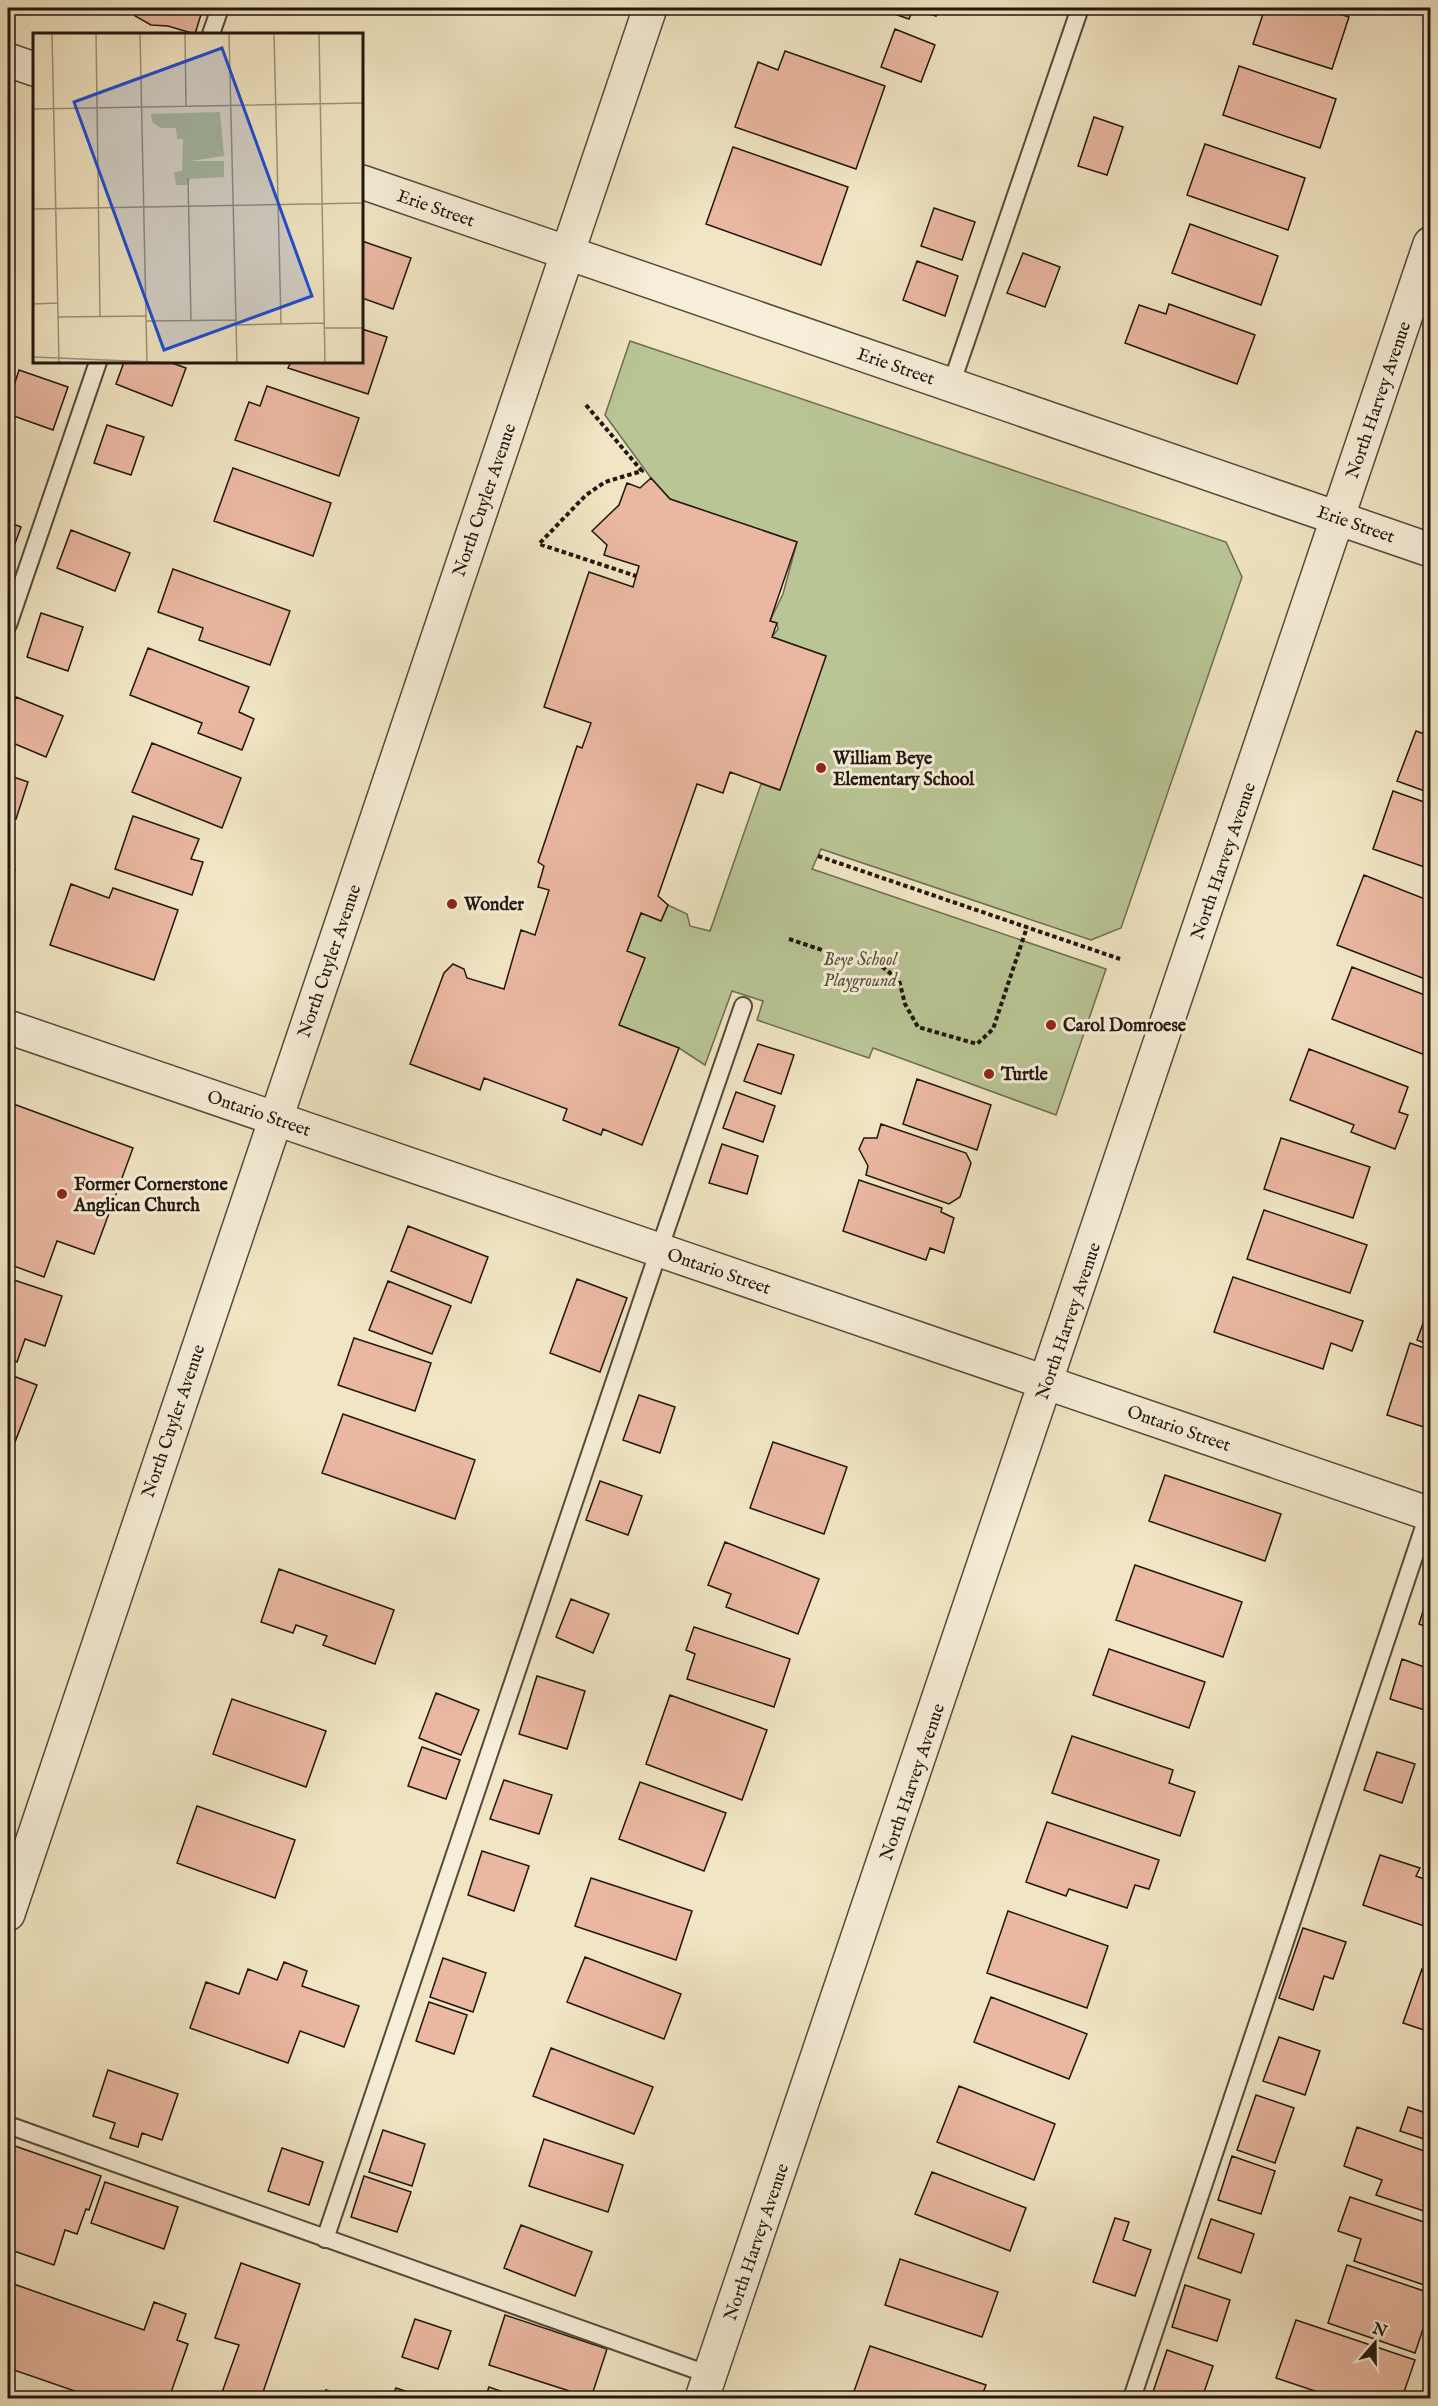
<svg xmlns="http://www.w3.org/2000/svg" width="1438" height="2406" viewBox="0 0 1438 2406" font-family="'IM FELL English',serif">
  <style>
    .green { fill: #b9c595; stroke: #6d6e52; stroke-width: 1.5 }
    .building { fill: #eab8a1; stroke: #211610; stroke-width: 1.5 }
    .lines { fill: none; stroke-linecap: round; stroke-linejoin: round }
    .service-casing { stroke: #554a3d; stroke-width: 20 }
    .minor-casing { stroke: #554a3d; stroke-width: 36 }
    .path { stroke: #211610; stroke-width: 4; stroke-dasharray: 4.5 3; stroke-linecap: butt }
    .service { stroke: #f6eed8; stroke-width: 16 }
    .minor { stroke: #f6eed8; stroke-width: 33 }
    .poi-dot { fill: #8f2418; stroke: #f6eed8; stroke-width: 2 }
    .labels { text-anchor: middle; stroke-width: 6; stroke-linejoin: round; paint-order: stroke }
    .street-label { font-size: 18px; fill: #211610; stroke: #f6eed8 }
    .poi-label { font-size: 18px; font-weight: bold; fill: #211610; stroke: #f6eed8; text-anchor: start }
    .park-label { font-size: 18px; font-style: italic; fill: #56533f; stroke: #f6eed8 }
    .inset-road { fill: none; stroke: #9e927b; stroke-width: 1.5 }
    .view { fill: #1d4ed8; fill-opacity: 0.15; stroke: #1d4ed8; stroke-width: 3 }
    .inset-edge { fill: none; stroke: #211610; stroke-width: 3 }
  </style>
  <rect width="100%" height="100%" fill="#f1e5c3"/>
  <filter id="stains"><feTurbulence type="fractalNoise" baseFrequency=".00333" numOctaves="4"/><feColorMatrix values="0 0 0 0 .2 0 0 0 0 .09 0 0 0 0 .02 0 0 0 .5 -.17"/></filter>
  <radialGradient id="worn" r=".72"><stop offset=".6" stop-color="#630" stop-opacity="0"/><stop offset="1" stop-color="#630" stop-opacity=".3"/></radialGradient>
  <path class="green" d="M630,341L1226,542L1242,577L1121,928L1091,940L821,849L812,869L1106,969L1056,1115L873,1048L869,1058L757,1020L763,1001L732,991L705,1065L679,1048L619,1025L627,951L641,913L661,921L668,905L687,914L690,926L710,931L761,784L779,790L826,656L772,637L778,629L777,623L770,621L783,594L797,542L670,499L651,478L605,415Z"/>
  <path class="building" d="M137,8H203L195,34L168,26L151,25L135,16Z
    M877,8H939L936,16L913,9L909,19Z
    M1265,8H1321L1349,17L1332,69L1253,44Z
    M895,29L935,45L921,82L881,67Z
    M785,51L885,86L856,169L735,127L758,62L778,70Z
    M1239,66L1336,99L1320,148L1223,115Z
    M1094,117L1123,127L1107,175L1078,166Z
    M1205,144L1305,178L1288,230L1187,195Z
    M733,147L848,187L821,265L706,224Z
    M934,208L975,222L962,260L921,246Z
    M1190,224L1278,256L1261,305L1172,273Z
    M362,241L411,258L393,309L362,298Z
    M1023,253L1060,267L1045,307L1007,293Z
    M917,261L958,276L945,316L903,300Z
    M1169,304L1255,335L1237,384L1125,343L1139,305L1166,314Z
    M362,329L387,337L368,394L288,368L291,362H362Z
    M124,362H169L186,368L172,406L116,384Z
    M19,370L68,387L53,430L8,414V404Z
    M267,386L359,418L339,476L235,440L249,402L260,406Z
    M107,425L144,437L131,475L94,463Z
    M233,468L331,503L313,556L214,521Z
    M651,478L670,499L797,542L770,621L777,623L772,637L826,656L780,790L730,772L723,793L697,784L658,896L668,905L661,921L641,913L627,951L645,958L619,1025L679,1048L642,1145L603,1129L601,1135L563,1120L567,1109L484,1078L480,1090L410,1064L444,973L453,964L464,969L467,978L504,989L521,930L535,935L549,890L538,887L544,866L538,862L577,746L582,748L591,723L544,707L589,572L633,587L639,566L604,555L607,545L592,531L619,505L627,483L640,488Z
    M8,522L21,527L8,563Z
    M71,530L130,553L115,591L57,568Z
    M173,569L290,611L270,665L199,640L203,628L158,612Z
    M41,613L83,627L68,671L27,657Z
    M148,648L249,687L239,712L254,719L242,750L198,733L202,723L130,695Z
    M16,697L63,716L46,757L8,741V717Z
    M1416,731L1430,736V793L1397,781Z
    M152,743L241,778L222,828L132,792Z
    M8,775L28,782L16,819L8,816Z
    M1393,791L1430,804V869L1373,849Z
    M133,816L199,839L191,859L203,862L192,895L115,869Z
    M8,867L15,869L8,890Z
    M1364,875L1430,901V981L1337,945Z
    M71,884L109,898L113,888L178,910L154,980L50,945Z
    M1352,967L1430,997V1057L1332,1019Z
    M758,1044L794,1055L781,1094L744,1081Z
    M1309,1049L1408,1087L1399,1112L1408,1115L1395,1149L1351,1132L1354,1125L1290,1100Z
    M917,1079L991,1105L977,1150L903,1124Z
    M736,1092L775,1106L763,1142L723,1128Z
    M8,1102L133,1148L94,1254L57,1241L44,1277L8,1264Z
    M881,1124L966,1153L971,1163L960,1197L949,1204L866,1175L868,1166L859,1149L864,1138H877Z
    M1281,1138L1370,1167L1353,1218L1264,1189Z
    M722,1144L758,1156L747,1194L709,1183Z
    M859,1180L942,1208L941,1212L954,1218L944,1253L930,1248L926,1260L843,1231Z
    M1264,1210L1367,1245L1350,1293L1247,1259Z
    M408,1226L488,1257L471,1303L391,1271Z
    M1233,1277L1363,1321L1352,1351L1331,1343L1323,1369L1214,1332Z
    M8,1278L62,1296L45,1346L25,1339L17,1362L8,1358Z
    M577,1279L627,1298L600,1372L550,1353Z
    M388,1281L451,1306L432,1354L369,1330Z
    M1430,1304V1345L1417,1340Z
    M354,1338L431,1363L415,1411L338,1385Z
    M1410,1343L1430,1350V1429L1387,1415Z
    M8,1374L37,1385L15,1442L8,1440Z
    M639,1395L675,1407L660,1453L623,1440Z
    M343,1414L475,1460L455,1519L322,1473Z
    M773,1442L847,1467L824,1534L750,1508Z
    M1165,1475L1281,1514L1265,1561L1149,1521Z
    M600,1481L642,1496L628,1535L586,1520Z
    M725,1542L819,1579L798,1634L726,1607L731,1594L708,1585Z
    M1135,1565L1242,1602L1223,1657L1116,1620Z
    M279,1569L394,1610L375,1664L323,1645L327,1636L296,1625L293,1633L261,1622Z
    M1430,1589V1628L1419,1624Z
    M571,1599L609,1614L593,1653L556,1637Z
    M694,1627L790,1659L774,1707L687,1679L695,1654L686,1650Z
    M1109,1649L1205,1682L1189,1728L1093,1695Z
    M1402,1659L1430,1669V1703L1428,1711L1390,1699Z
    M537,1676L585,1691L567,1749L519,1734Z
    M436,1693L479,1710L461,1755L419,1738Z
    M670,1695L767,1730L742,1800L646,1764Z
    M232,1699L326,1731L306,1787L213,1754Z
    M1072,1736L1173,1770L1169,1783L1195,1792L1180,1836L1052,1793Z
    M422,1747L460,1760L446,1799L408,1786Z
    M1377,1752L1415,1764L1402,1803L1364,1790Z
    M504,1780L552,1795L539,1834L490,1819Z
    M640,1782L726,1813L704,1871L619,1839Z
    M197,1806L295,1840L275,1898L177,1863Z
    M1047,1822L1159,1860L1149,1889L1135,1885L1127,1908L1069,1889L1066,1896L1026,1882Z
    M482,1851L529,1866L514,1911L468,1895Z
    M1380,1855L1420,1868L1416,1876L1430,1881V1928L1363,1905Z
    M591,1878L692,1911L676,1960L575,1926Z
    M1008,1911L1108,1946L1087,2008L987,1973Z
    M1303,1928L1346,1942L1333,1979L1324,1976L1313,2010L1279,1998Z
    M585,1957L681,1994L664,2039L567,2002Z
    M443,1958L486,1973L473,2012L430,1997Z
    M284,1962L307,1971L302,1986L359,2006L344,2047L300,2031L288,2063L190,2028L206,1982L239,1994L248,1969L277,1980Z
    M1422,1969L1430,1972V2032L1403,2023Z
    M991,1997L1087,2034L1069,2079L974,2042Z
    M429,2002L467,2015L454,2054L416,2041Z
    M1279,2037L1320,2051L1305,2095L1263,2081Z
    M551,2048L653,2087L634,2134L533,2096Z
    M108,2070L178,2094L162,2140L142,2133L138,2147L110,2138L115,2123L93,2116Z
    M959,2086L1055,2124L1034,2180L937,2142Z
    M1256,2095L1294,2108L1275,2163L1237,2150Z
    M1408,2107L1429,2114L1430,2111V2141L1400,2131Z
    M1357,2127L1430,2153V2213L1376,2195L1382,2180L1344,2166Z
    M383,2130L425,2144L412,2186L369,2172Z
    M544,2139L623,2165L608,2212L529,2186Z
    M12,2145L101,2176L89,2210L86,2209L77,2234L65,2230L54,2265L8,2249V2159Z
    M282,2148L323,2162L309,2205L268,2191Z
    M1232,2156L1275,2171L1261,2214L1218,2200Z
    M932,2172L1026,2208L1010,2251L915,2214Z
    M364,2176L411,2192L397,2232L351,2217Z
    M105,2182L178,2207L164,2249L91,2223Z
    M1350,2197L1430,2224V2287L1354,2261L1361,2239L1338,2231Z
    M1115,2218L1129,2222L1123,2240L1151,2250L1135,2296L1093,2282Z
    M1211,2219L1254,2234L1241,2273L1198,2258Z
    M521,2225L592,2252L575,2296L504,2268Z
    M900,2259L998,2292L982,2337L885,2305Z
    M241,2263L300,2284L261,2398H220L239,2345L215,2338Z
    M1347,2265L1430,2293V2308L1415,2353L1328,2323Z
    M8,2282L144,2330L154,2302L186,2314L177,2340L188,2344L169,2398H137L119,2392L117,2398H95L8,2368Z
    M1185,2285L1230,2300L1217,2341L1172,2327Z
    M505,2315L607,2349L591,2398L489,2365Z
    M415,2319L451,2331L438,2369L402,2357Z
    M1296,2320L1415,2360L1402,2398H1336L1276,2378Z
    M870,2346L986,2385L981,2398L852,2397Z
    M1167,2350L1213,2366L1202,2398H1151Z
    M489,2387L520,2398H485Z
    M396,2388L426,2398H392Z
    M326,2390L349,2398H322Z
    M274,2392L291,2398H271Z
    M1295,2393L1312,2398H1294Z"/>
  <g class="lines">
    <defs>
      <path id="service" d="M211,34L220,8
        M951,385L1080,8
        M8,625L98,362
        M8,2125L710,2375
        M325,2239L659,1250L743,1006
        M1132,2398L1430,1509"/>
      <path id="minor" d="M8,60L34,69
        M362,182L1430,550
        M8,1027L1430,1514
        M8,1914L650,8
        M702,2398L1430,244"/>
    </defs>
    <use href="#service" class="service-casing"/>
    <use href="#minor" class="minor-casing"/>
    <path class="path" d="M586,405L642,471L605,482L586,495L539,544L636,576
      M818,856L1120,959
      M789,939L846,958L880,965L899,980L905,1004L918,1027L977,1044L993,1029L1027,927"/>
    <use href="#service" class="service"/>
    <use href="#minor" class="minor"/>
  </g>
  <g class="poi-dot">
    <circle cx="821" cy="768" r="6"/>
    <circle cx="452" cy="904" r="6"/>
    <circle cx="1051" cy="1025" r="6"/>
    <circle cx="989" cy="1074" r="6"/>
    <circle cx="62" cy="1194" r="6"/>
  </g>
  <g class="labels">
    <g class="street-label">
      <text transform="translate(436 208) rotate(19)" y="6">Erie Street</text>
      <text transform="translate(896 366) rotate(19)" y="6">Erie Street</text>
      <text transform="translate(1378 400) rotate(-71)" y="6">North Harvey Avenue</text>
      <text transform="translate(484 500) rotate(-71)" y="6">North Cuyler Avenue</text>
      <text transform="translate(1356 524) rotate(19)" y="6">Erie Street</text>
      <text transform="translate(1223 861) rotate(-71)" y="6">North Harvey Avenue</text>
      <text transform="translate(329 961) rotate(-71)" y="6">North Cuyler Avenue</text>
      <text transform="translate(259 1113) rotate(19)" y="6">Ontario Street</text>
      <text transform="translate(719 1271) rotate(19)" y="6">Ontario Street</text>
      <text transform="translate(1068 1321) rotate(-71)" y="6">North Harvey Avenue</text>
      <text transform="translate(173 1421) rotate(-71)" y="6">North Cuyler Avenue</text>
      <text transform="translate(1179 1428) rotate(19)" y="6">Ontario Street</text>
      <text transform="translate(912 1782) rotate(-71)" y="6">North Harvey Avenue</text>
      <text transform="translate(756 2242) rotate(-71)" y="6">North Harvey Avenue</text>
    </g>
    <g class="poi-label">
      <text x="833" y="764">William Beye<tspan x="833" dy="21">Elementary School</tspan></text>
      <text x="464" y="910">Wonder</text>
      <text x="1063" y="1031">Carol Domroese</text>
      <text x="1001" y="1080">Turtle</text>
      <text x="74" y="1190">Former Cornerstone<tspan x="74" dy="21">Anglican Church</tspan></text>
    </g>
    <g class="park-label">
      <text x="860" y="965">Beye School<tspan x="860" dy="21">Playground</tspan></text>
    </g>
  </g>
  <g transform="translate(33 33)">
    <rect width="330" height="330" fill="#f1e5c3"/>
    <path d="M187,79L191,123L157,128H191V144L157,146L153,152H143L141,139L149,138L150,106H144L143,95H128L119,89L118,81Z" fill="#b9c595"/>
    <path class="inset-road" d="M19,0L26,330M63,0L67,284M107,0L114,330M152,0L153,73M196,0L204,330M241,0L248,291M286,0L292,330M0,76L330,70M155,145L158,288M0,176L330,170M0,271L24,270M25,284L114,283M114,288L203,287M203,292L292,290M292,295H330M0,324L144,330"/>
    <path class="view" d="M189,15L279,263L131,317L41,69Z"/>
    <rect width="330" height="330" class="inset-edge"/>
  </g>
  <rect width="1438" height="2406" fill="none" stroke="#f1e5c3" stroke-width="30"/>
  <rect x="9" y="9" width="1420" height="2388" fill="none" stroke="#211610" stroke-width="3"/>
  <rect x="15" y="15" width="1408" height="2376" fill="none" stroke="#211610" stroke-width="1.5"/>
  <g transform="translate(1375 2343) rotate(20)" stroke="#f6eed8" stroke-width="4.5" paint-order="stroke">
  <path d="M0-4.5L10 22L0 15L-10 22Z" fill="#211610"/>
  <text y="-9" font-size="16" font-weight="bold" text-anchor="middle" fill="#211610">N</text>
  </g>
  <rect width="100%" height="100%" filter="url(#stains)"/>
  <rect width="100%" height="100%" fill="url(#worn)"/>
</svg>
